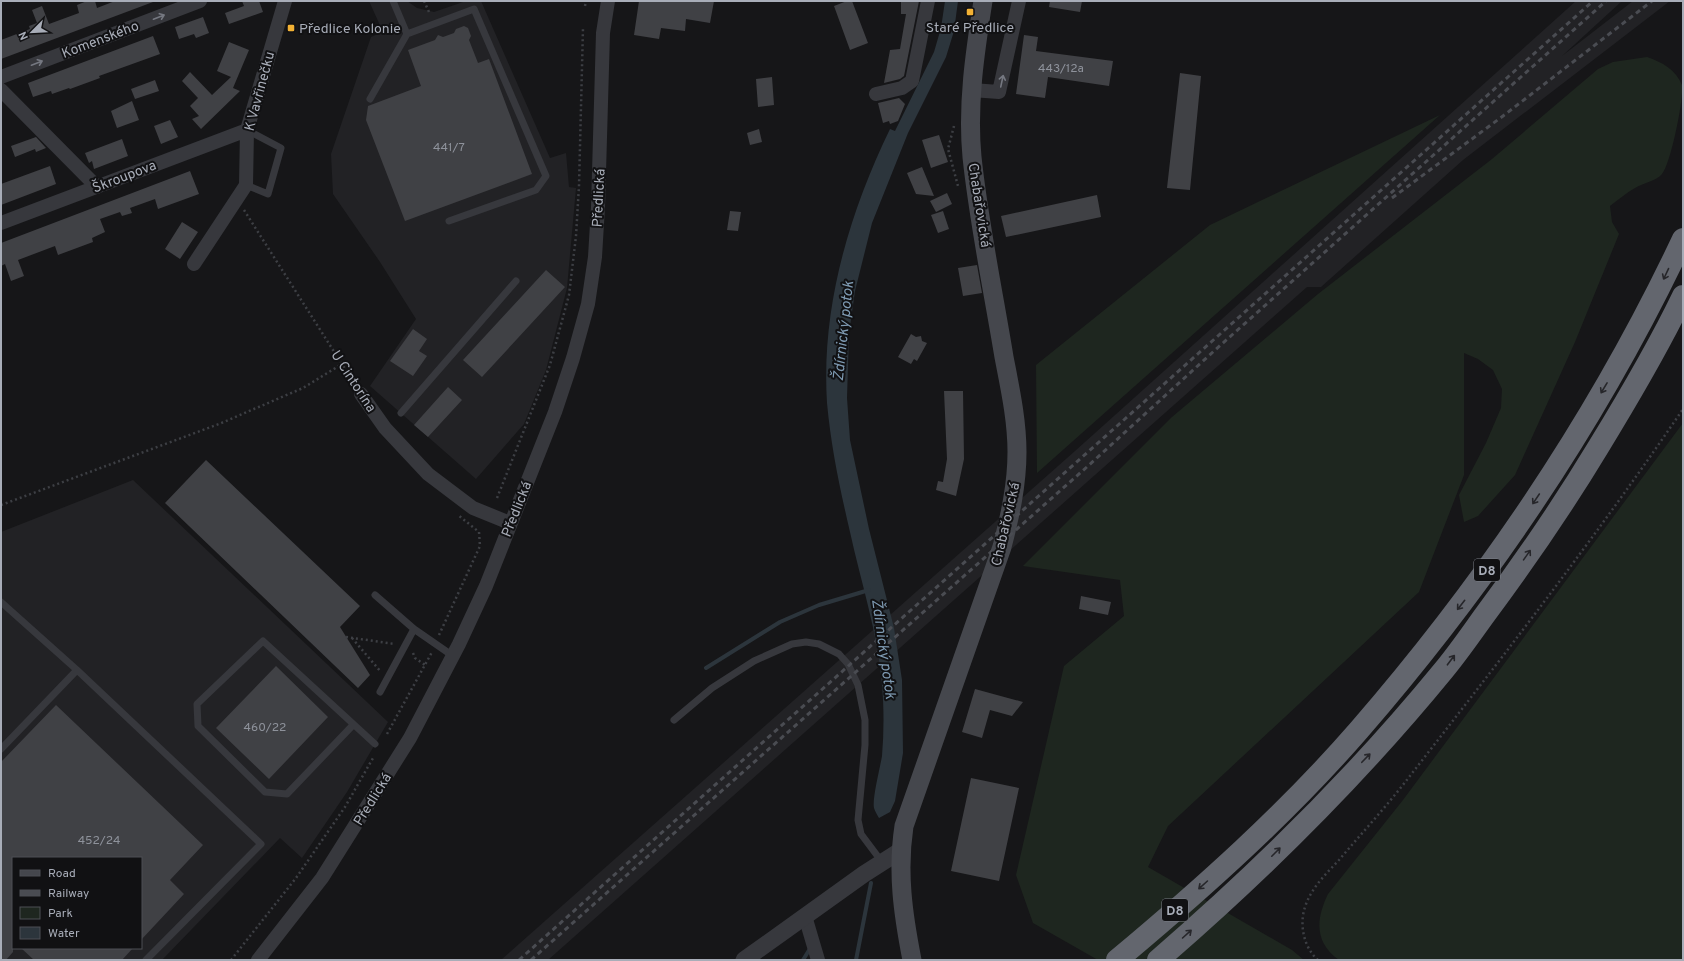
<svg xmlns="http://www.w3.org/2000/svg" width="1684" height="961" viewBox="0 0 1684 961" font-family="Overpass,sans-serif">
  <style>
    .built { fill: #222225; fill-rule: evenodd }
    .green { fill: #1e261f }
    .water { fill: #2c353c }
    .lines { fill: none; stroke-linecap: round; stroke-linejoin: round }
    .stream { stroke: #2c353c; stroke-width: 4 }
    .building { fill: #404145 }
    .path { stroke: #3d3f44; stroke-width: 2.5; stroke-dasharray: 2 3; stroke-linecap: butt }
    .service { stroke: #37383d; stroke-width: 7 }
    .minor { stroke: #37383d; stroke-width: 14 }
    .tertiary { stroke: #37383d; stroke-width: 17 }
    .secondary { stroke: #45474d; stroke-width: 19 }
    .motorway { stroke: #63666e; stroke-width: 22 }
    .rail { stroke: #4a4c52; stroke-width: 3; stroke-dasharray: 5 4; stroke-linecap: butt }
    .oneway { stroke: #757881 }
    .oneway2 { stroke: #26262a }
    .poi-dot { fill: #f2b134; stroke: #111113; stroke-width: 1.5 }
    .labels { text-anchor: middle; stroke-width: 4; stroke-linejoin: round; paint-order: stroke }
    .number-label { font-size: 12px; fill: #8e929b }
    .shield { fill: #111113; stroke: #7b7e86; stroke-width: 1 }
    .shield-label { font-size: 13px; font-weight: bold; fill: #a8adb8 }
    .poi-label { font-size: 14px; fill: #a8adb8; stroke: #111113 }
    .street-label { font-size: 14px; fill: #a8adb8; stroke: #111113 }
    .water-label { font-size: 15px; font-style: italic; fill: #7f9bb3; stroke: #111113 }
  </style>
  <rect width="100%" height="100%" fill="#161618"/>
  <path class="built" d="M369,1H407L417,8L434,12L466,1H481L550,158L566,153L569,187L576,188L567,288L546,370L524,424L476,479L370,386L416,319L380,262L333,194L331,154L371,37L383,32Z
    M1576,1H1622L1562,56L1633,1H1670L1463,160L1321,287H1307L548,960H501L1075,451Z
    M133,480L388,722L347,792L302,858L280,838L162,960H1V532ZM13,858H141V948H13Z"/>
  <path class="green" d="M1647,57C1662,62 1676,70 1682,85C1684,98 1671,163 1662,174C1656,181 1643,183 1635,188C1626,193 1618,200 1610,206L1612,222L1619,234L1575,342L1515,475L1478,516L1464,522L1459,495L1486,443L1501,408L1502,389L1493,370L1478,359L1464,353V475L1419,592L1168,826L1148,867L1292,950L1304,960H1098L1033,923L1016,875L1064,666L1124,616L1120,580L1023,566L1172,417L1318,294L1492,159L1598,69L1613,62Z
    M1440,115L1037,473L1036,365L1210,225Z
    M1683,423V960H1339C1314,942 1316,919 1328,894L1403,800Z"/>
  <path class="water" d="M945,1H958L954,31L946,57L908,133L872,223L855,291L849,333L847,398L850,440L869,529L894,628L902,680L903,753L895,801L890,812L879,818C877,815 875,811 874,808C872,799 880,768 882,756C884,732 884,708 882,685C878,633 861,583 850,532C840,489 831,447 827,403C821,307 849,214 890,129L895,131L934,52L941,28Z"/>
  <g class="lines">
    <path class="stream" d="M706,668L780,622L819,605L869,590
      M803,960L811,947
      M856,960L871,883"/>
  </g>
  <path class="building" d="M87,1H95L97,8L115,1L153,2L1,59V40L30,29L29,26L37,23L32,10L42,6L49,24L79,13L77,5Z
    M242,1H259L263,12L229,24L225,13L244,6Z
    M639,1H714L710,23L686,19L685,31L661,28L659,39L634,35Z
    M847,1H852L868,43L850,50L834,6Z
    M901,1H919L904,76L900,79L884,83L890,50L900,49L906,14H901Z
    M1050,1H1082L1080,12L1049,7Z
    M203,17L209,33L196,38L194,34L179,39L175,27Z
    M464,26L468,28L471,36L469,40L478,63L489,59L532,174L405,221L366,120L368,106L421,86L408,50L435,40L438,35L443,37L454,33L456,29Z
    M1024,35L1038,37L1036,51L1113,61L1109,86L1048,77L1045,98L1016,94Z
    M153,36L160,54L99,76L100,78L70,89L69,88L52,94L51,91L33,97L28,83Z
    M229,42L249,50L233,88L240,91L201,129L192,119L199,116L190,106L198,98L182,81L190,72L212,95L231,77L217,71Z
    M1180,73L1201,76L1190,190L1167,188Z
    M772,77L774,105L758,107L756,79Z
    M155,80L159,91L135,99L131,89Z
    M899,98L905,104L898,121L890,124L889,121L883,123L878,103Z
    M132,101L139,120L117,128L111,111Z
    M170,120L178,137L161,144L154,126Z
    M759,129L762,142L750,145L747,133Z
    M939,135L948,162L931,168L922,140Z
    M36,137L46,148L36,152L35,149L15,157L11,146Z
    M122,139L128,156L94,169L92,161L89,163L85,153Z
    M50,166L56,184L1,205V184Z
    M922,167L934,196L916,194L907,173Z
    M190,171L199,194L158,209L155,199L130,208L132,213L122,216L120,212L100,219L105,232L92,238L93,242L58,255L55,246L18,260L24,276L11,281L5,264L1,266V243Z
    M947,193L952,204L936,212L930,201Z
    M1097,195L1101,217L1006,237L1001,216Z
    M730,211L741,212L738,231L727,230Z
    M943,211L949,229L938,233L931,215Z
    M182,222L198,232L180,259L165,249Z
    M977,265L982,293L963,296L958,268Z
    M546,270L565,287L482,377L463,360Z
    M413,329L427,339L419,351L427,356L413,376L390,361Z
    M911,334L916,337L921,336L922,341L927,343L917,361L914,359L911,364L898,357Z
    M448,387L462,400L428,437L414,425Z
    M944,391H963L964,459L956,496L936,490L938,481L943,482L947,459Z
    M206,460L360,606L340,627L370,675L358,688L165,503Z
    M1081,596L1111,602L1108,615L1079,609Z
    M276,666L328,717L269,779L216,728Z
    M975,689L1023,702L1012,716L990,710L982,738L962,732Z
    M56,705L203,845L170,880L184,894L141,940V858H13V952L6,960H1V762Z
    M971,778L1019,788L999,881L951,871Z
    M21,948H133L122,960H34Z"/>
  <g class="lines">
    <path class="path" d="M424,1L429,12
      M585,6L586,1
      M954,126L948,149L958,186
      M244,210L354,383
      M497,498L550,365L569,295L576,236L579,186L583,28
      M1,505L219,424L303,388L342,364
      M439,635L480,546L479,532L458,515
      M346,637L395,644
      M352,638L381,672
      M413,653L415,658L425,665
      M387,734L432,652
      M231,960L296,878L345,807L373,758
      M1318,960C1304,948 1299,925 1305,907C1311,888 1326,874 1339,860C1361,834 1385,808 1406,781C1501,659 1596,537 1683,409"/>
    <path class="service" d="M407,34L474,9L546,176L536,190L449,221
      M370,99L407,34L393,1
      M246,185L268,194L281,148L247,130
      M401,413L516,281
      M375,595L414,629
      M1,602L77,670L261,844L146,960
      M380,692L414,629L453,656
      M674,720L712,688L754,661L792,644L806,642L819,644L839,654L848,664L858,685L865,720V745L858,820L861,834L882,862
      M353,725L287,794L265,792L198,726L197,704L263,641L375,744
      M1,749L77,670"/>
    <path class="minor" d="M1,77L200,1
      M1,90L97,187
      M972,90L999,92L1019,1
      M876,94L902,88L912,81L928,1
      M1,223L247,130
      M194,264L246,185L247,130L285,1
      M361,394L385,428L428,474L473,508L510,523
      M805,916L818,960
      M258,960L322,878L410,738L459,644L486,586L555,412L573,358L588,304L595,257L598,207L603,33L608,1"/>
    <path class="tertiary" d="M744,960L864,874L900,851"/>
    <path class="secondary" d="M912,960C903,914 897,872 904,826L1002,547C1010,516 1017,485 1017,452C1017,420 1010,388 1004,357C993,290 979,224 972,157C967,105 975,52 983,1"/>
    <path class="motorway" d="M1117,960C1202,889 1287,813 1359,730C1488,581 1599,417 1683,239
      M1158,960C1260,872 1357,776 1443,671C1458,653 1471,634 1484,616C1525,561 1564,504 1599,446C1629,397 1658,348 1683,296"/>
    <path class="rail" d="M1392,198L1503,116L1652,1
      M519,960L1593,1
      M531,960L1088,466L1214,351L1606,1"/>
  </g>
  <defs><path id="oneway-shaft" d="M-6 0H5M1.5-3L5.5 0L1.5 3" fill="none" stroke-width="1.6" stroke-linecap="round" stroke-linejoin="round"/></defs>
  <g class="oneway">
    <use href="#oneway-shaft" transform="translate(159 17) rotate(-21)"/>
    <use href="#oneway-shaft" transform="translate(37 63) rotate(-21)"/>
    <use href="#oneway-shaft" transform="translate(1002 81) rotate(-78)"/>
  </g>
  <g class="oneway2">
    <use href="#oneway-shaft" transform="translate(1666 274) rotate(115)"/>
    <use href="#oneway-shaft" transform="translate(1604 388) rotate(121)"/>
    <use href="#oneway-shaft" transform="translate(1536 499) rotate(124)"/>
    <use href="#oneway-shaft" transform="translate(1527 555) rotate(-55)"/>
    <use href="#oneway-shaft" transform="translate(1461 605) rotate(128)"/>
    <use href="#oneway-shaft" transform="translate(1451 660) rotate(-53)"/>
    <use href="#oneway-shaft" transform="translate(1366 758) rotate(-46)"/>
    <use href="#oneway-shaft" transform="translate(1276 852) rotate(-45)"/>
    <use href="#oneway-shaft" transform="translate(1203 885) rotate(138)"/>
    <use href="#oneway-shaft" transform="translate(1187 934) rotate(-42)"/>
  </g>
  <g class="poi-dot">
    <rect x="966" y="8" width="8" height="8" rx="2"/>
    <rect x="287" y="24" width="8" height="8" rx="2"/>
  </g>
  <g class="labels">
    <g class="number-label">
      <text x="1061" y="72">443/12a</text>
      <text x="449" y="151">441/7</text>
      <text x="265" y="731">460/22</text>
      <text x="99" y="844">452/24</text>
    </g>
    <g class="shield">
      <rect x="1474" y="559" width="26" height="22" rx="3"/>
      <rect x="1162" y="899" width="26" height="22" rx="3"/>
    </g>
    <g class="shield-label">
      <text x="1487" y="575">D8</text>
      <text x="1175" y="915">D8</text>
    </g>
    <g class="poi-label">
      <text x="970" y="32">Staré Předlice</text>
      <text x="299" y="33" text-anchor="start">Předlice Kolonie</text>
    </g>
    <g class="street-label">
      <text transform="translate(100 39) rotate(-21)" y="5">Komenského</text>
      <text transform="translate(259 91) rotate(-75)" y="5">K Vavřinečku</text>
      <text transform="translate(124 176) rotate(-21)" y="5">Škroupova</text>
      <text transform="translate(598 198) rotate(-87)" y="5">Předlická</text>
      <text transform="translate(980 205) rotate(81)" y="5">Chabařovická</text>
      <text transform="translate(354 381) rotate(57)" y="5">U Cintorína</text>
      <text transform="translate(516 509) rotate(-68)" y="5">Předlická</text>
      <text transform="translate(1005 524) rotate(-77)" y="5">Chabařovická</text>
      <text transform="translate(372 799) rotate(-58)" y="5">Předlická</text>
    </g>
    <g class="water-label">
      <text transform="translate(843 331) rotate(-84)" y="5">Ždírnický potok</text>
      <text transform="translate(884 649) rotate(82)" y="5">Ždírnický potok</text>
    </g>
  </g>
  <rect width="1684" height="961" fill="none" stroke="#a8adb8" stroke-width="4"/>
  <rect x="12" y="857" width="130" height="92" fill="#111113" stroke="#4d4f55"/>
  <rect x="20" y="870" width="20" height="6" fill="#45474d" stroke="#4d4f55"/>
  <text x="48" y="877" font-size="12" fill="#a8adb8">Road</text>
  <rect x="20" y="890" width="20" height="6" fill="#4a4c52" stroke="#4d4f55"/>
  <text x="48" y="897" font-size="12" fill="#a8adb8">Railway</text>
  <rect x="20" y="907" width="20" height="12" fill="#1e261f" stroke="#4d4f55"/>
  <text x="48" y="917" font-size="12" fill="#a8adb8">Park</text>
  <rect x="20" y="927" width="20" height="12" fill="#2c353c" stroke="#4d4f55"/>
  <text x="48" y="937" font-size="12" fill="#a8adb8">Water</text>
  <g transform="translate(32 32) rotate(246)" stroke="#111113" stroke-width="3" paint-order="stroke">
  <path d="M0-3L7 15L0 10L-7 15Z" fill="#a8adb8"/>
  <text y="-6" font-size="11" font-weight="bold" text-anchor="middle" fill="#a8adb8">N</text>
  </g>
</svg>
